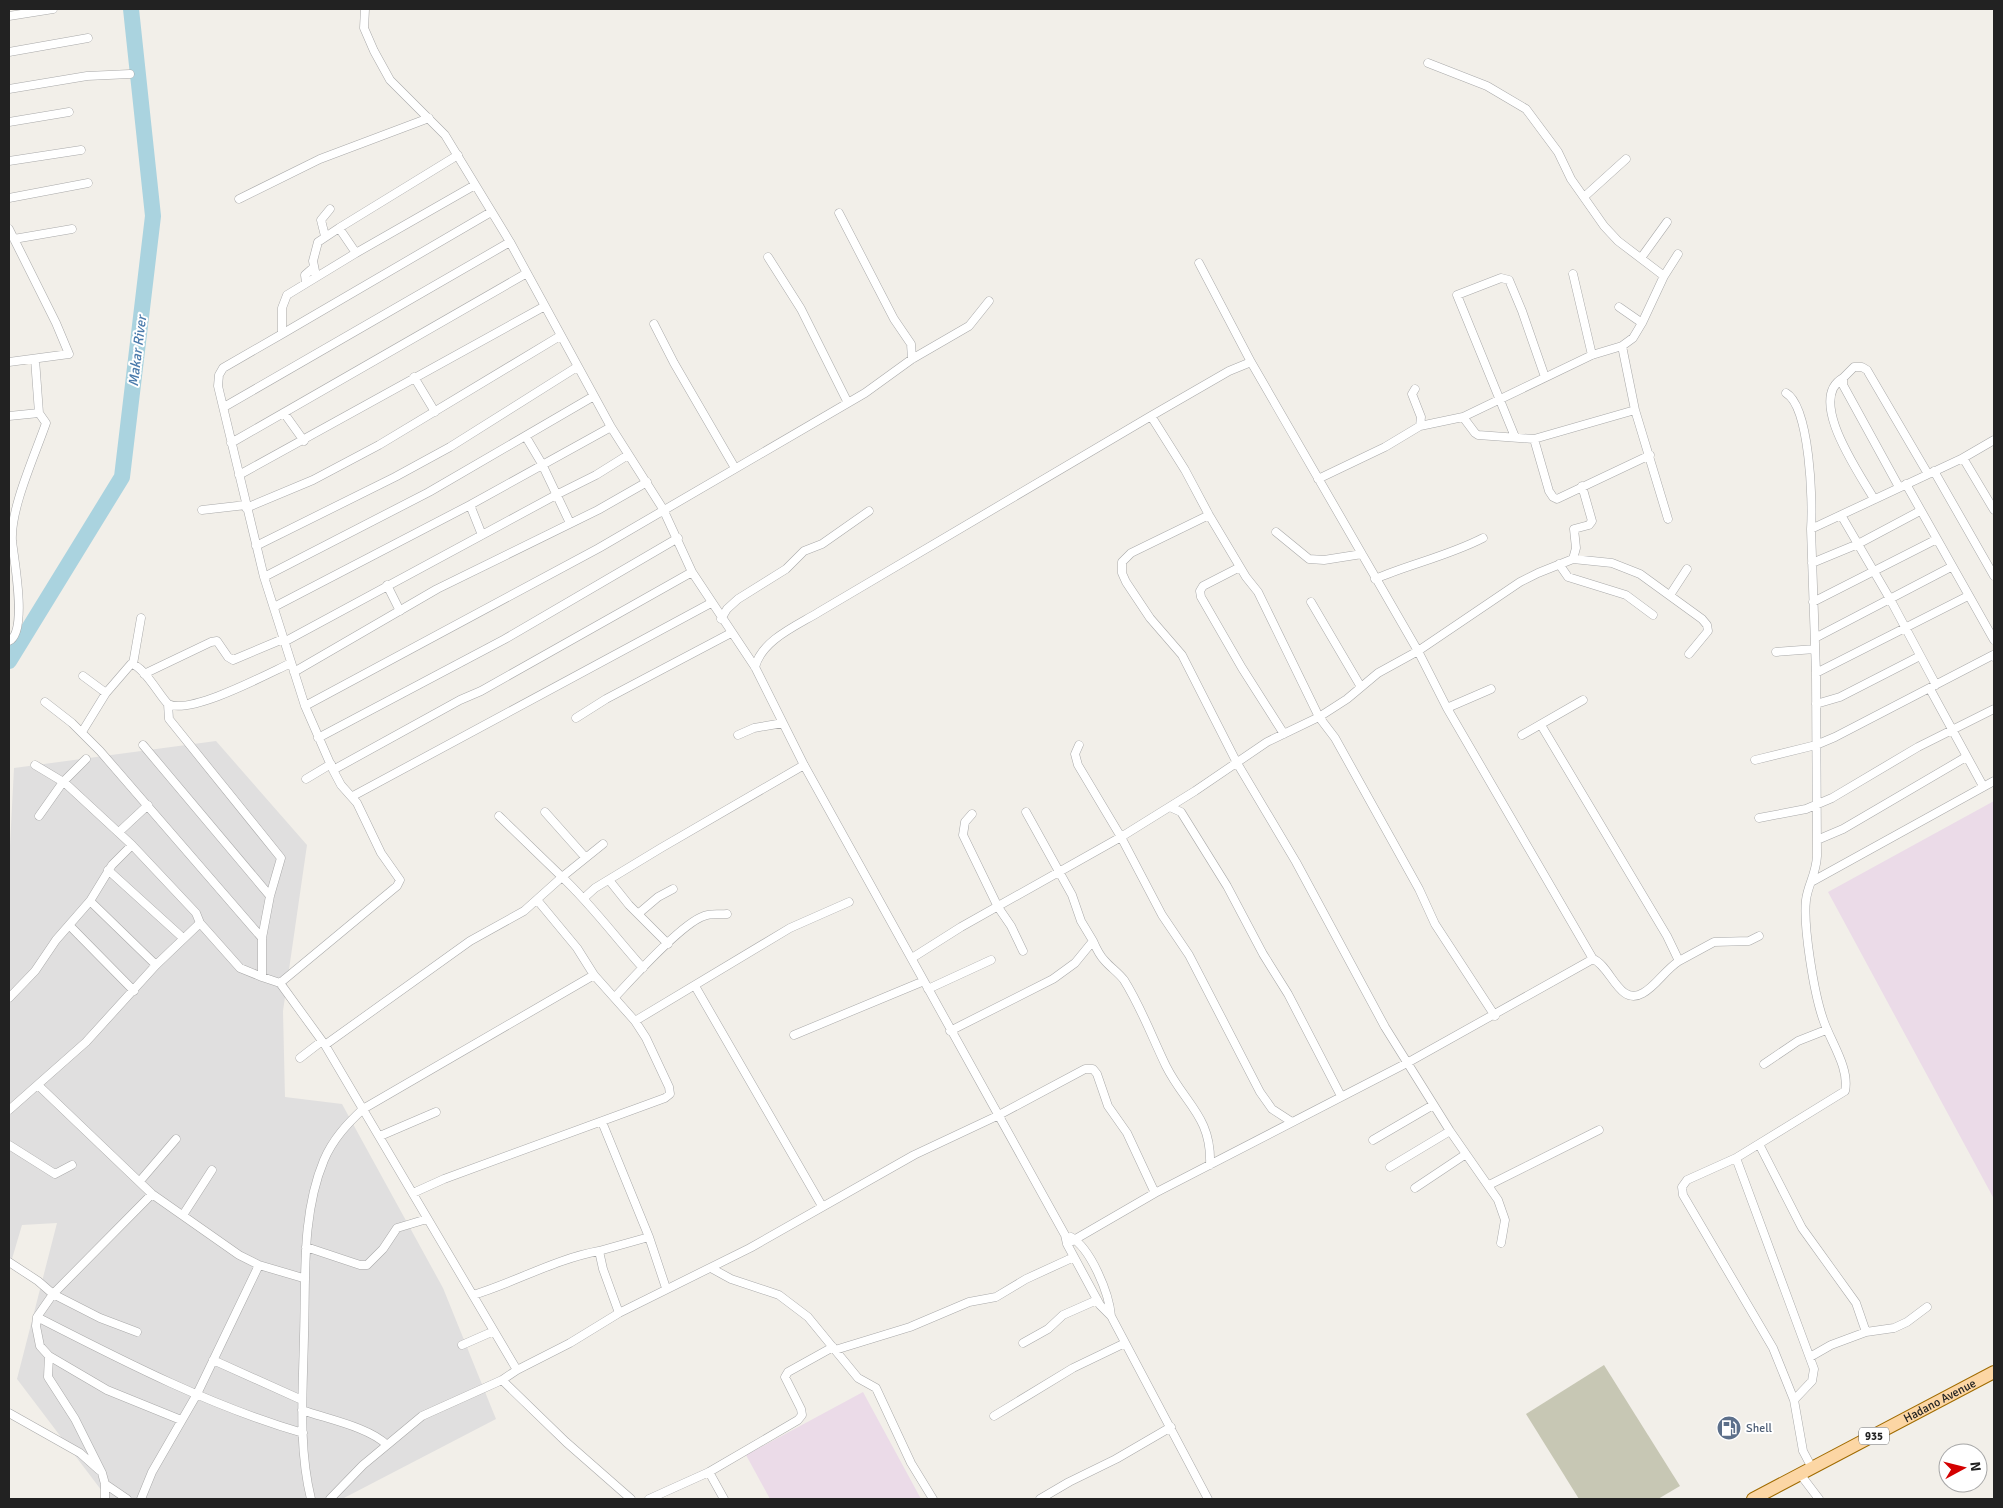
<svg xmlns="http://www.w3.org/2000/svg" width="2003" height="1508" viewBox="0 0 2003 1508" font-family="Signika,sans-serif">
  <style>
    .residential { fill: #e0dfdf }
    .industrial { fill: #ebdbe8 }
    .construction { fill: #c7c7b4 }
    .lines { fill: none; stroke-linecap: round; stroke-linejoin: round }
    .river { stroke: #aad3df; stroke-width: 16 }
    .minor-casing { stroke: #a9a9a9; stroke-width: 9 }
    .primary-casing { stroke: #a06b00; stroke-width: 14 }
    .minor { stroke: #fff; stroke-width: 8 }
    .primary { stroke: #fcd6a4; stroke-width: 12 }
    .labels { text-anchor: middle; stroke-width: 4; stroke-linejoin: round; paint-order: stroke }
    .shield { fill: #fff; stroke: #646464; stroke-width: 1 }
    .shield-label { font-size: 11px; font-weight: bold; fill: #222 }
    .street-label { font-size: 12px; fill: #222; stroke: #fff }
    .service-label { font-size: 12px; fill: #4e5e75; stroke: #fff; text-anchor: start }
    .water-label { font-size: 14px; font-style: italic; fill: #4a7aab; stroke: #fff }
  </style>
  <rect width="100%" height="100%" fill="#f2efe9"/>
  <path class="residential" d="M216,741L307,845L283,1011L285,1097L342,1104L443,1288L496,1419L342,1499H108L17,1379L57,1223L22,1225L9,1269V865L14,768Z"/>
  <path class="industrial" d="M1994,801V1199L1828,892Z
    M863,1392L921,1499H770L746,1455Z"/>
  <path class="construction" d="M1604,1365L1680,1486L1658,1499H1579L1526,1414Z"/>
  <g class="lines">
    <path class="river" d="M9,661L122,477L153,216L131,9"/>
    <defs>
      <path id="minor" d="M365,9L364,28L374,51L390,80L445,135L510,242L611,427L663,509L692,572L755,667L804,765L1065,1235L1067,1244L1100,1305L1111,1316L1208,1499
        M9,16L53,9
        M9,52L88,38
        M1428,63L1487,86L1526,109L1558,152L1571,179L1604,226L1618,241L1664,276L1642,323L1633,338L1622,346L1592,355L1463,417
        M9,89L87,76L130,74
        M9,122L69,112
        M9,161L81,150
        M1584,197L1626,159
        M9,198L88,183
        M239,199L320,159L429,118
        M839,213L894,319L911,344L912,359
        M9,229L56,323L69,354L9,362
        M325,236L321,220L330,209
        M14,239L72,229
        M356,253L475,185
        M768,257L801,309L848,403
        M1641,258L1667,222
        M1573,274L1592,355
        M316,276L313,261L318,242L339,228
        M1664,276L1678,254
        M306,283L305,275L313,268
        M1619,307L1642,323
        M654,324L674,363L735,468
        M282,334L491,212
        M35,359L39,413
        M414,377L435,412
        M1843,378C1806,399 1860,474 1874,499
        M1415,389L1412,394L1421,417L1420,426
        M1786,393C1810,407 1813,502 1811,529
        M224,407L510,242
        M1635,410L1668,519
        M284,413L304,441
        M9,416L39,413L46,423C35,455 10,509 12,541C14,560 28,632 9,641
        M1151,416L1185,470L1209,515L1246,577L1258,592L1319,717L1335,738L1419,889L1435,924L1495,1016
        M526,437L542,464L570,523
        M1515,437L1457,295L1501,278L1509,280L1522,311L1545,377
        M1534,439L1549,491L1553,497L1557,499L1650,455
        M231,443L527,273
        M1963,458L1994,510
        M1934,471L1994,576
        M239,475L545,306
        M1318,479L1385,447L1420,426L1463,417L1475,433L1478,435L1534,439L1635,410L1622,346
        M1906,484L1994,640
        M1899,487L1843,385V378L1854,367H1862L1867,370L1928,474
        M470,505L482,535
        M246,508L313,480L379,445L560,336
        M202,510L246,505
        M1209,515L1131,553L1122,562V573L1126,582L1150,618L1182,655L1237,763L1296,862L1385,1027L1450,1131L1498,1200L1505,1220L1501,1243
        M1841,515L1890,599L1936,685
        M1276,532L1309,559L1324,560L1362,554
        M256,546L395,477L450,447L577,367
        M1573,559L1576,548L1574,529L1589,525L1592,521L1582,486
        M1812,563L1858,544L1920,511
        M1559,564L1568,577L1626,595L1653,615
        M1240,567L1203,586L1200,591L1201,597L1242,668L1284,734
        M264,577L429,492L594,396
        M1375,579C1410,564 1448,556 1483,538
        M387,585L400,611
        M1670,595L1687,569
        M1311,602L1361,687
        M1813,602L1937,539
        M274,607L470,505L611,427
        M721,619L727,609L738,599L786,569L804,551L822,544L869,511
        M1815,638L1951,567
        M284,642L556,495L596,475L628,455
        M1776,652L1815,649
        M133,664L141,618
        M755,667C762,640 796,626 819,612L1151,416L1229,371L1251,362L1199,263
        M294,672L437,589L598,510L647,482
        M1816,673L1968,596
        M144,674L211,642L217,641L228,657L233,660L283,639
        M83,676L106,693
        M1930,689L1983,786
        M45,702L72,723L100,751L262,938
        M1816,704L1840,697L1920,656
        M305,706L599,548L865,393L912,359L969,326L989,301
        M1447,708L1491,689
        M576,718L606,699L731,633
        M1541,725L1667,936L1679,961C1665,970 1656,986 1643,993C1619,1007 1611,966 1593,959
        M82,732L106,693L131,664C143,665 159,695 168,704C191,715 267,674 291,663
        M738,735L754,728L783,723
        M1522,735L1583,700
        M318,738L505,639L678,538
        M143,745L270,896
        M1079,745L1075,754L1078,765L1121,837L1162,915L1189,955L1260,1092L1272,1109L1292,1122
        M1755,760L1816,745L1835,737L1993,655L1994,657
        M35,765L65,783L132,845
        M333,770L460,700L481,691L692,572
        M306,779L331,764
        M353,796L711,603
        M1170,807L1181,812L1227,886L1263,954L1288,994L1341,1096
        M545,812L585,857
        M972,814L965,822L963,835L998,907L1011,926L1023,951
        M39,816L63,782L86,759
        M499,816L562,877L603,844
        M1759,818L1806,809L1832,798L1918,747L1994,709
        M119,832L148,805
        M1817,840L1843,829L1966,757
        M108,870L183,938
        M609,880L629,905L668,944
        M1813,881L1994,781
        M584,898L595,888L661,848L804,765
        M638,914L658,897L673,889
        M70,926L134,991
        M1093,941C1096,948 1099,955 1105,961C1111,968 1118,972 1124,980C1141,1007 1152,1037 1166,1066C1185,1104 1212,1117 1210,1165
        M912,958L961,927L1121,837L1195,791L1267,742L1319,717L1347,699L1378,673L1418,651L1520,582L1538,573L1573,559L1612,563L1640,574L1702,619L1707,625L1708,631L1689,654
        M1679,961L1714,942L1749,941L1759,936
        M156,965L90,901L112,865L132,845L196,913L200,923
        M262,977L280,983L325,1045L517,1370
        M280,983L397,886L400,880L381,853L357,803L341,785L333,770L305,706L264,577L218,386L219,375L223,368L282,334V308L287,295L356,253L339,228L458,155
        M695,986L822,1206
        M928,989L991,960
        M615,997C632,979 682,923 704,916C711,913 719,915 727,914
        M9,998L35,971L56,940L90,901
        M635,1021L790,928L849,902
        M950,1031L1053,979L1075,963L1093,941L1081,921L1072,895L1026,812
        M794,1035L924,981
        M325,1045L470,941L524,911L562,877C591,904 616,938 643,968
        M300,1058L322,1041
        M1764,1064L1798,1041L1826,1030
        M39,1086L152,1194L239,1255L259,1265L303,1278
        M9,1110L86,1042L156,965L200,923L240,968L262,977V938L270,896L281,858L169,719L168,704
        M602,1122L649,1237L666,1288
        M380,1136L436,1112
        M1373,1140L1433,1105
        M1759,1144L1802,1228L1856,1303L1866,1332
        M9,1145L55,1174L72,1165
        M1736,1158L1814,1369L1812,1381L1794,1400
        M1390,1167L1450,1131
        M140,1181L176,1139
        M1489,1185L1599,1130
        M1415,1188L1466,1154
        M413,1193L444,1179L665,1098L670,1094L669,1087L646,1038L635,1021L594,975L577,948L538,901
        M183,1215L212,1170
        M1071,1237C1091,1249 1109,1293 1111,1316
        M1067,1244L1155,1193L1407,1063L1593,959L1447,708L1418,651L1251,362
        M306,1247L360,1265H367L383,1249L397,1228L427,1219
        M9,1262L38,1281L53,1294L37,1317L36,1326L40,1346L49,1356L107,1390L181,1420
        M711,1268L731,1279L779,1295L808,1317L858,1378L876,1388L911,1463L933,1499
        M473,1295C516,1282 555,1259 599,1251
        M619,1313L603,1269L599,1251L649,1237
        M37,1317C123,1361 210,1406 303,1433
        M137,1332L100,1318L53,1294L152,1194
        M1023,1343L1048,1329L1063,1315L1097,1300
        M462,1345L494,1331
        M835,1350L910,1327L969,1302L996,1297L1026,1279L1074,1257
        M49,1356L48,1377L75,1419L102,1473L105,1484V1499
        M1810,1357L1831,1345L1866,1332L1894,1328L1907,1322L1927,1307
        M213,1360L302,1400
        M502,1380L517,1370L570,1343L619,1313L750,1248L914,1155L997,1116L1085,1069H1093L1097,1074L1108,1106L1127,1133L1155,1193
        M302,1410C327,1419 369,1427 387,1445
        M9,1413L80,1453L99,1470
        M994,1416L1073,1368L1125,1343
        M1812,1468L1803,1451L1794,1400L1773,1348L1683,1195L1682,1187L1687,1180L1736,1158L1845,1091C1850,1068 1830,1041 1823,1019C1814,993 1803,926 1806,900C1808,884 1816,875 1817,856L1816,673L1811,529L1963,458L1994,440
        M709,1472L724,1499
        M1800,1474L1819,1499
        M105,1484L127,1499
        M141,1499L152,1472L197,1394L259,1265
        M311,1499C298,1446 303,1391 304,1336C306,1278 301,1215 324,1160C333,1139 347,1124 363,1109L594,975
        M330,1499L363,1465L422,1416L502,1380L566,1442L631,1499
        M649,1499L709,1472L798,1420L802,1415L801,1409L785,1377L788,1372L833,1347
        M1040,1499L1069,1482L1116,1459L1171,1427"/>
      <g id="primary">
        <path id="s1" d="M1753,1499L1994,1372"/>
      </g>
    </defs>
    <use href="#minor" class="minor-casing"/>
    <use href="#primary" class="primary-casing"/>
    <use href="#minor" class="minor"/>
    <use href="#primary" class="primary"/>
  </g>
  <defs>
    <symbol id="fuel-disc" viewBox="-11 -11 22 22"><circle r="9.5" fill="#5c6f8a" stroke="#fff"/><path d="M-5.5-6h7V0h2V4h1.3V-2.5L3-4.5l.8-.8L6-3V5H2.5V1h-1V6h-7ZM-4.2-4.7v3.2H.2V-4.7Z" fill="#fff"/></symbol>
  </defs>
  <g fill-rule="evenodd">
    <use href="#fuel-disc" x="1715" y="1414" width="28" height="28"/>
  </g>
  <g class="labels">
    <rect class="shield" x="1859" y="1427.5" width="30" height="17" rx="4"/>
    <g class="shield-label">
      <text x="1874" y="1440">935</text>
    </g>
    <g class="street-label">
      <text dy="4" stroke="none"><textPath href="#s1" startOffset="211">Hadano Avenue</textPath></text>
    </g>
    <g class="service-label">
      <text x="1746" y="1432">Shell</text>
    </g>
    <g class="water-label">
      <text transform="translate(137 351) rotate(-83)" y="5">Makar River</text>
    </g>
  </g>
  <rect width="2003" height="1508" fill="none" stroke="#222222" stroke-width="20"/>
  <g transform="translate(1963 1468) rotate(83)"><circle r="24" fill="#ffffff" stroke="#a7a7a7"/>
  <path d="M0-4L9 19L0 12L-9 19Z" fill="#d40000"/>
  <text y="-8" font-size="14" font-weight="bold" text-anchor="middle" fill="#222222">N</text>
  </g>
</svg>
